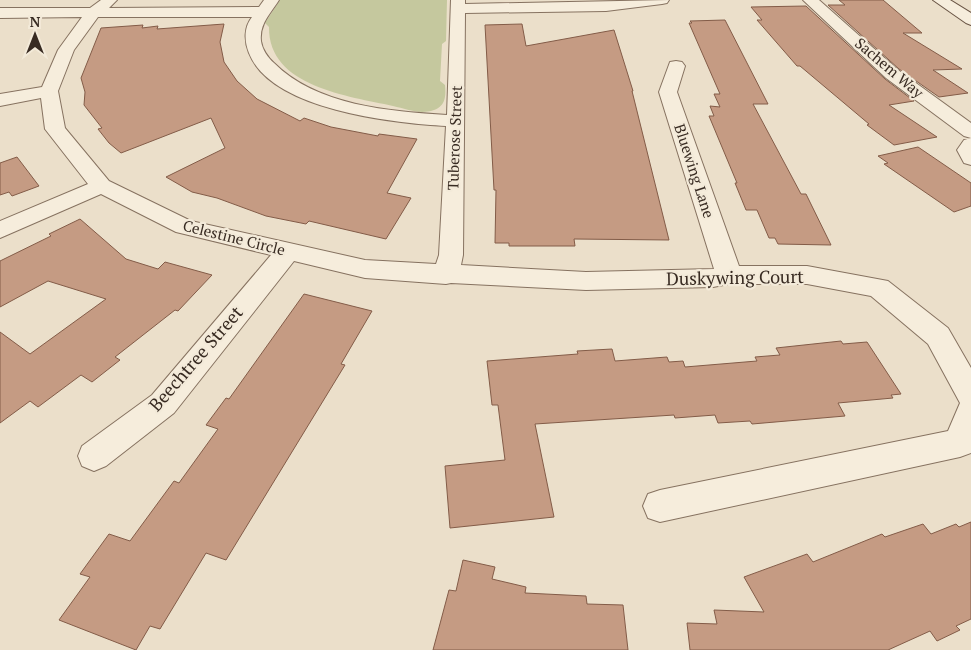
<svg xmlns="http://www.w3.org/2000/svg" width="971" height="650" viewBox="0 0 971 650" font-family="'PT Serif',serif">
  <style>
    .green { fill: #c5c89e }
    .building { fill: #c59b83; stroke: #835c48 }
    .lines { fill: none; stroke-linecap: round; stroke-linejoin: round }
    .street-casing { stroke: #867260; stroke-width: 2 }
    .secondary-casing { stroke: #685343; stroke-width: 2 }
    .street { fill: #f6eddc; fill-rule: evenodd }
    .secondary { fill: #f6eddc; fill-rule: evenodd }
    .labels { text-anchor: middle; stroke-width: 4.5; stroke-linejoin: round; paint-order: stroke }
    .far-street-label { font-size: 15px; fill: #382b22; stroke: #f3ead9 }
    .street-label { font-size: 18px; fill: #382b22; stroke: #f3ead9 }
  </style>
  <rect width="100%" height="100%" fill="#ebdfca"/>
  <path class="green" d="M280,0H447L446,41L442,44L440,81L445,85C446,95 446,106 434,110C419,115 407,109 393,106C349,96 268,87 269,27L265,23Z"/>
  <path class="building" d="M839,0H883L922,33H903L962,69L933,70L968,93L939,97L899,69L828,5H845Z
    M806,6L885,79L914,101L889,105L937,137L894,145L867,125L869,124L800,66H797L757,20H762L751,7Z
    M725,20L768,104H753L801,194H806L831,245L778,244L775,238H769L757,210H746L735,183H737L709,116H714L710,106L720,107L714,94H720L689,23H692L690,21Z
    M224,24L220,42L224,62L237,81L257,99L300,121L304,118L331,127L378,136L379,134L417,139L387,193L411,198L386,239L309,221L306,224L266,216L217,198L192,192L166,177L225,148L211,118L121,153L109,143L98,129L102,128L84,105L85,92L81,78L101,28L143,25L142,28L158,26L157,29Z
    M522,24L526,46L614,30L633,91H632L669,240L574,239L575,246H509V243H495L496,190H494L485,25Z
    M918,147L971,183V206L954,212L884,164L888,163L878,156Z
    M17,157L39,186L12,196L9,192L0,195V163Z
    M80,219L126,259L158,269L165,262L212,275L178,311L175,310L115,357L120,360L92,382L81,375L38,407L30,401L0,423V332L30,354L106,299L48,281L0,307V261L51,236L49,234Z
    M304,294L372,311L341,364L345,365L226,560L206,553L160,629L150,626L136,650L59,620L90,577L80,574L109,534L130,541L174,481L179,483L218,429L206,425L226,398L229,399Z
    M841,341L843,344L867,342L901,394L891,395L893,398L838,403L845,416L752,424L750,421L718,423L715,415L675,418L674,415L535,424L554,517L450,528L445,466L505,460L498,405H492L487,361L578,354L577,351L612,349L615,361L667,357L669,362L683,361L685,367L757,361L755,357L780,355L776,348Z
    M971,522V619L956,626L960,630L937,641L930,631L888,650H690L687,623L717,624L714,610L764,612L744,577L807,554L813,562L882,534L885,537L923,524L931,534L956,524L959,527Z
    M463,560L495,567L492,579L526,587L525,593L586,596L587,604L623,605L628,650H433L449,590L456,591Z"/>
  <g class="lines">
    <defs>
      <path id="street" d="M101,0H117L109,8L259,7L264,0H279C271,13 259,24 261,41C262,49 268,58 274,63C317,106 389,111 447,115L451,0H465V4L669,0L667,3L662,4L606,11L465,13L463,255L461,265L586,272L714,269L659,92L670,62L676,61L682,62L685,66L677,92L739,266H807L888,281L948,328L971,368V453L960,457L660,522L648,518L643,506L648,494L660,490L948,431L960,403L928,344L871,296L807,284H729L713,287L586,290L451,283L446,284L365,278L294,261L174,413L106,466L94,471L82,466L78,456L82,446L152,395L271,255L176,232L101,194L0,238V221L88,184L45,129L41,98L0,106V94L42,87L58,50L82,17L0,18V8H90ZM98,17H252C244,27 244,41 249,53C271,110 393,123 446,126L439,255L436,264L365,260L191,221L109,181L65,128L58,91L74,50Z
        M803,0H819L898,70L971,123V165L964,163L957,150L964,140L971,138L964,136L886,78Z"/>
      <path id="secondary" d="M933,0H950L971,13V25L966,23Z"/>
    </defs>
    <use href="#street" class="street-casing"/>
    <use href="#secondary" class="secondary-casing"/>
    <use href="#street" class="street"/>
    <use href="#secondary" class="secondary"/>
  </g>
  <g class="labels">
    <g class="far-street-label">
      <text transform="translate(889 68) rotate(40)" y="5">Sachem Way</text>
      <text transform="translate(455 138) rotate(-88)" y="5">Tuberose Street</text>
      <text transform="translate(694 171) rotate(72)" y="5">Bluewing Lane</text>
      <text transform="translate(234 238) rotate(14)" y="5">Celestine Circle</text>
    </g>
    <g class="street-label">
      <text transform="translate(735 278) rotate(-1)" y="6">Duskywing Court</text>
      <text transform="translate(196 359) rotate(-49)" y="6">Beechtree Street</text>
    </g>
  </g>
  <g transform="translate(35 35)" stroke="#f3ead9" stroke-width="4" paint-order="stroke">
  <path d="M0-4L9 19L0 12L-9 19Z" fill="#382b22"/>
  <text y="-8" font-size="14" font-weight="bold" text-anchor="middle" fill="#382b22">N</text>
  </g>
</svg>
